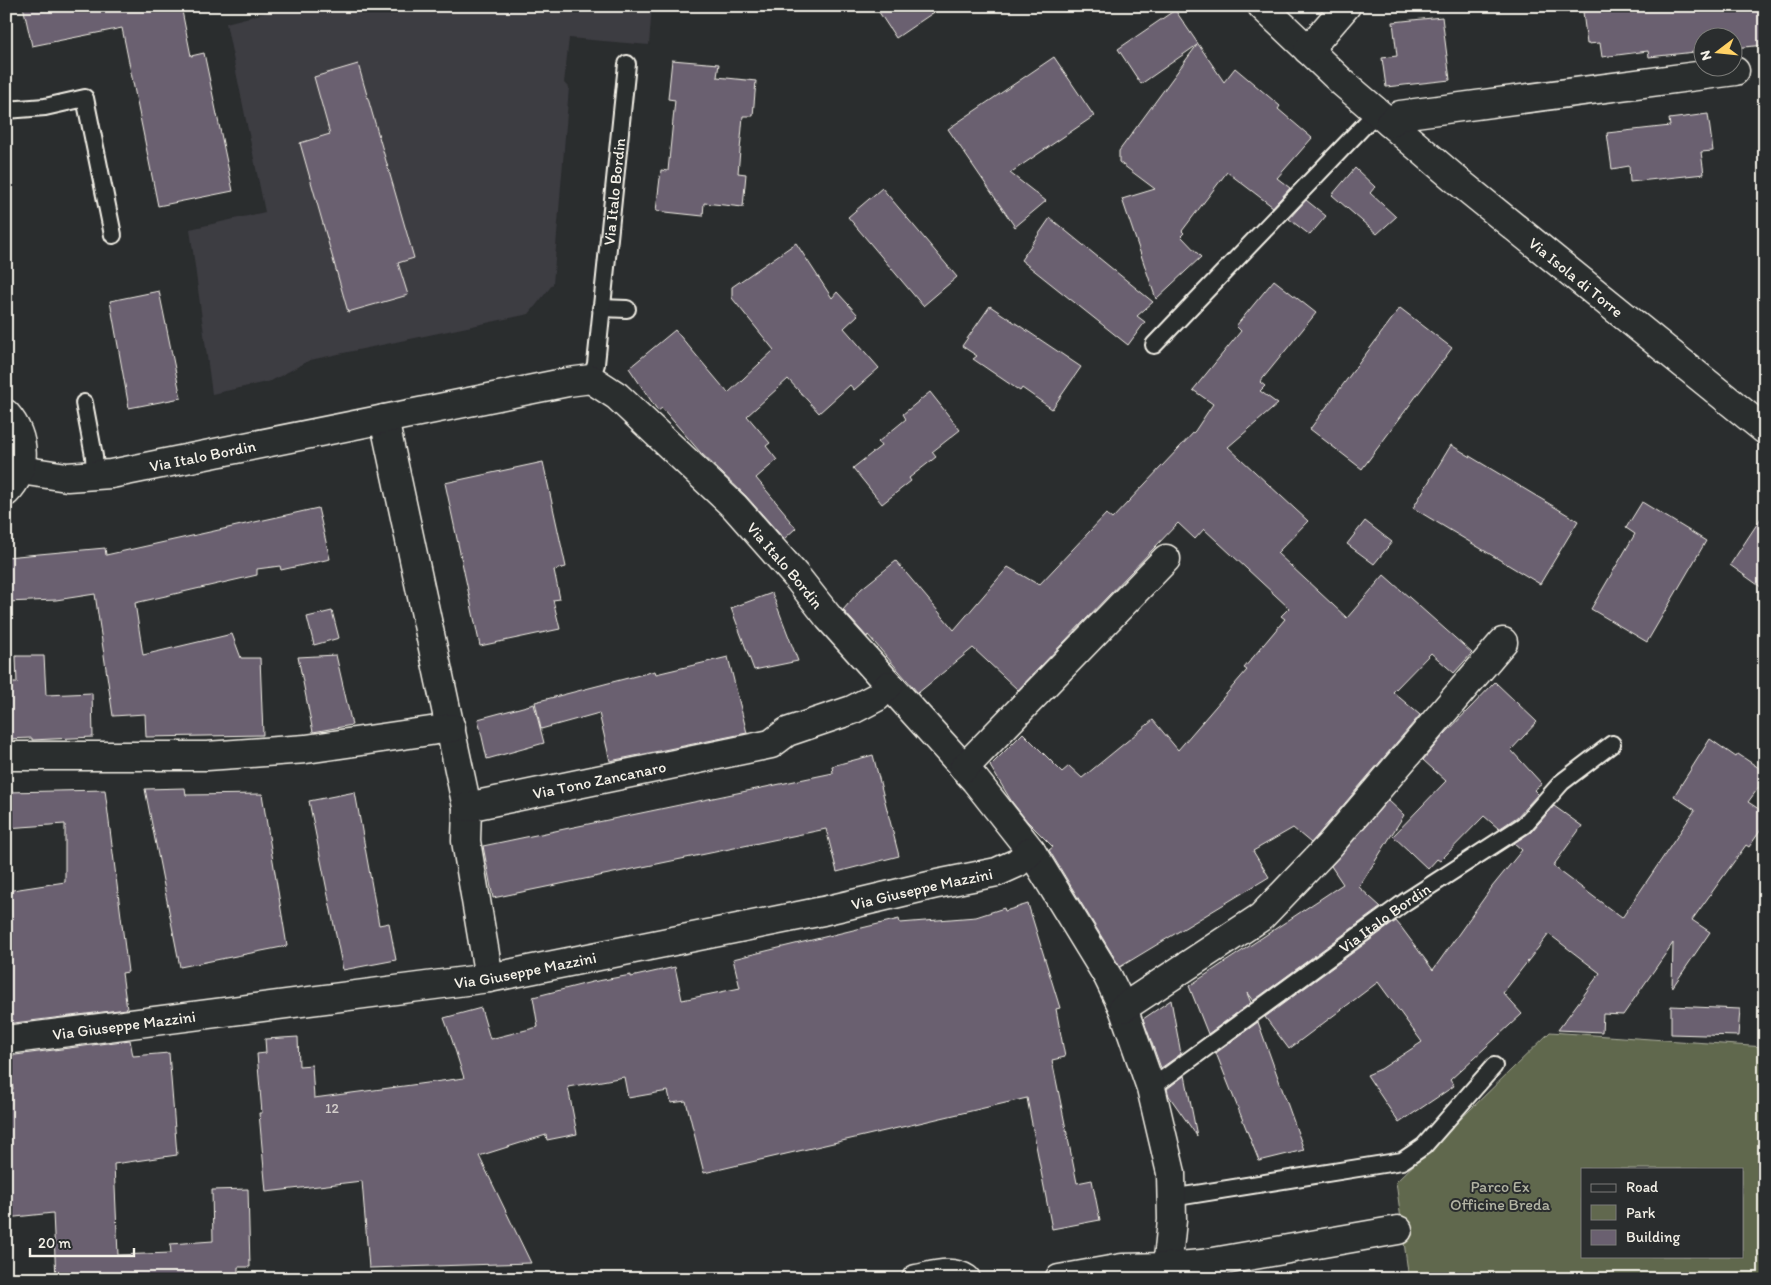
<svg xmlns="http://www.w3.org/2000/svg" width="1771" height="1285" viewBox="0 0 1771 1285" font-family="Itim,sans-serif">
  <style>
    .built { fill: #3d3c42 }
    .green { fill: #61684e; stroke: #aaac9b; fill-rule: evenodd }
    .building { fill: #6a6070; stroke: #f4f1e8 }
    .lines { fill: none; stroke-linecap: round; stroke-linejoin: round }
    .service-casing { stroke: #f4f1e8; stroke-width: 20 }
    .minor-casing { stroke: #f4f1e8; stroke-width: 31 }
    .secondary-casing { stroke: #f4f1e8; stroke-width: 31 }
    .service { stroke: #2a2d2e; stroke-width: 16 }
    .minor { stroke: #2a2d2e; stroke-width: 28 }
    .secondary { stroke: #2a2d2e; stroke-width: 28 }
    .labels { text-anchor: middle; stroke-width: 4; stroke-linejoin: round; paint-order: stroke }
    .number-label { font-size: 14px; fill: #d2cdca }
    .street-label { font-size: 16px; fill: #f4f1e8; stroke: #2a2d2e }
    .park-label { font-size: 16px; fill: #b2b3a3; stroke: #2a2d2e }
  </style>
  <rect width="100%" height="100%" fill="#2a2d2e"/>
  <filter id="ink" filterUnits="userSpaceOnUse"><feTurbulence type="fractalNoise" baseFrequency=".02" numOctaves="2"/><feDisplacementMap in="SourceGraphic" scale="10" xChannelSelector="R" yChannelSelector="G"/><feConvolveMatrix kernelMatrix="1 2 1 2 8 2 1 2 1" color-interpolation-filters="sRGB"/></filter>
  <g filter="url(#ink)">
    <path class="built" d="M292,6H652L649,45L569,38L564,83L569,88L553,284L529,314L310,360L271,381L212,394L190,229L265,212L226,23Z"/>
    <path class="green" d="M1550,1032L1765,1047V1279H1378L1408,1272L1396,1182ZM1582,1169H1742V1256H1582Z"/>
    <path class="building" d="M23,6H181L191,56L204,53L233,191L158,206L122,28L32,46Z
      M875,6H943L896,38Z
      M1631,6H1765V45L1734,48V38H1704V51L1649,57L1648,51L1602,57L1600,43L1587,44L1583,12Z
      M1175,10L1224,82L1235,68L1280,106L1278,109L1312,138L1277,178L1290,188L1273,207L1227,172L1182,231L1184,233L1181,236L1201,257L1156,299L1122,199L1155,189L1119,162V151L1197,45L1141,84L1118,49Z
      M1442,17L1450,80L1386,87L1382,58L1397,56L1393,22Z
      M1054,57L1094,116L1010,173L1046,201L1015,227L948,129Z
      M672,60L719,64L717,77L756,81L753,116H743L738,173L746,174L743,207L704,203L703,216L656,211L661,170L668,171L675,100L668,99Z
      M358,64L414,258L398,263L408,295L348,312L300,143L330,134L314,77Z
      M1708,114L1713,151L1701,152L1704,174L1630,182L1629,166L1612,169L1607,133L1670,126L1669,119Z
      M1355,168L1375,187L1370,193L1396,217L1377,234L1332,195Z
      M882,188L957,277L923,306L848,217Z
      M1306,200L1326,216L1310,235L1289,219Z
      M1050,218L1153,302L1137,316L1145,322L1128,345L1021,260Z
      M796,243L832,298L837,292L858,315L844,328L879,368L854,390L850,385L819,413L788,379L747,416L770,443L766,446L777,460L756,478L786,514L785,515L796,528L784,539L746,496L700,452L662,408L658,411L629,368L675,330L728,393L774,350L732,298V287Z
      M1274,280L1316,313L1260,382L1265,386L1260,391L1278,404L1228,447L1308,521L1277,553L1347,618L1384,575L1472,653L1454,673L1431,653L1393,692L1420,715L1311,843L1293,828L1253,851L1269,877L1120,967L1049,850L1053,847L1027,821L1012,802L990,766L1023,733L1062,772L1069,766L1082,778L1153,720L1178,750L1247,670L1244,668L1285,619L1281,616L1289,608L1204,529L1195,539L1178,523L1018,690L973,648L918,693L868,635L867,637L843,610L861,589L896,561L954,630L1008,567L1039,585L1106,514L1112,519L1195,431L1213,404L1193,390L1241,331L1236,326Z
      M159,291L181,398L129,408L110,301Z
      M990,306L1081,367L1052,409L1022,388L1020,391L973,359L977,356L962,346Z
      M1400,308L1452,348L1362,469L1310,429Z
      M930,392L960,430L932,452L936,457L909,478L911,481L882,504L853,468L881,446L878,442L906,419L903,414Z
      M1451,445L1578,521L1540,584L1413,508Z
      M543,462L566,567L554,570L560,599L553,600L560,629L480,646L445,483Z
      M1642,502L1706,541L1647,642L1591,609L1635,534L1626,528Z
      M318,508L330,559L281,570L280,566L257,569V575L135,603L143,655L232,634L241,658H260L263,735L146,737L145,714L113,716L95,594L56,600L6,602V557L105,548L106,555Z
      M1765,512V590L1730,565Z
      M1365,521L1392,542L1374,564L1347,544Z
      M772,593L798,661L754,670L731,608Z
      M332,611L339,638L314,645L307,617Z
      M336,655L352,725L313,732L298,657Z
      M16,656H44L46,695L92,693L93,737L32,740V738L6,739V683H17Z
      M728,657L747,733L610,761L599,713L541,729L535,702L655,671L656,674Z
      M1495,682L1537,722L1511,750L1542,784L1534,790L1538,794L1517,817L1499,829L1484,816L1440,861L1437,859L1428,869L1393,836L1446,781L1423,760L1443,736Z
      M534,704L544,743L487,759L478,719Z
      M1710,739L1736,757L1738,754L1765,772V779L1748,802L1765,813V824L1749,847L1746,845L1692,920L1710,932L1672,988L1673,943L1623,1015L1603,1014L1602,1032L1558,1030L1600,973L1549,934L1503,993L1522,1014L1450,1080L1454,1086L1399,1123L1367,1075L1381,1069L1422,1042L1378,982L1289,1049L1265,1017L1396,921L1401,927L1433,970L1492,887L1522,850L1514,843L1531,832L1554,806L1582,826L1553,866L1622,918L1695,810L1674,796Z
      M873,755L899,856L837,872L826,829L493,898L483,846L833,773L832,766Z
      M185,788L186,795L262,794L287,946L180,967L145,789Z
      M105,790L128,972L122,973L127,1009L6,1024V891L65,882V824L6,828V792Z
      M355,792L379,925L389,923L396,960L343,970L309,801Z
      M1388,800L1404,815L1359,887L1381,907L1253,1001L1247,993L1251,1003L1208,1034L1189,986L1343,884L1331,866Z
      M1028,904L1060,1008L1056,1009L1065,1057L1052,1060L1077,1183L1092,1180L1100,1220L1052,1229L1027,1098L704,1173L686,1101L671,1103L668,1091L628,1098L624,1077L568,1087L577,1134L547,1140L546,1135L479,1156L531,1263L369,1268L362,1181L266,1192L259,1113H262L257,1054L266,1053L265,1039L298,1037L299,1066L312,1065L314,1098L464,1078L452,1040L444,1018L481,1008L490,1039L538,1027L533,997L592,982L631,975V977L675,967L682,1000L740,988L733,959L899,919L900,923L976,917L1004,908L1005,911Z
      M1171,1000L1181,1054L1161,1068L1143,1019Z
      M1671,1006L1740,1009L1738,1036L1671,1034Z
      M1258,1022L1304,1150L1259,1161L1216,1053Z
      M130,1040L133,1056L169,1053L177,1155L114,1164L118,1255L171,1253L170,1244L213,1241L212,1190L248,1189L250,1267H238V1279H56L53,1213L6,1218V1090L13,1089L8,1056Z
      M1185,1075L1197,1136L1169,1096L1167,1089Z"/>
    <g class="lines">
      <defs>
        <g id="service">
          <path d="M6,110L45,107L85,98L113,235"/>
          <path d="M601,308L627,309"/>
          <path d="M1154,345L1377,112"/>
          <path id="s1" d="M591,379L596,364L627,64"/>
          <path d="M84,403L94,456L95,475"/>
          <path id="s2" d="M1151,1088L1405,902L1524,825L1562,782L1612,744"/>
          <path d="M1171,1198L1402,1161L1424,1146L1494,1066"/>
        </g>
        <g id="minor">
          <path id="s3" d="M1262,6L1343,83L1459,182L1765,430"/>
          <path d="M1308,50L1346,6"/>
          <path d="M1390,123L1400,115L1735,71"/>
          <path d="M384,419L467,807L466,841L489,978"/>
          <path id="s4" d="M20,470L67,477L111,474L568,382L591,379L617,396L735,507L796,576L829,618L975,780L1031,851L1108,977L1123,1008L1151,1088L1171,1173L1172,1220L1166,1279"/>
          <path d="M6,756H207L306,749L451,728"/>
          <path d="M964,768L1166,559"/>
          <path id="s5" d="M467,807L771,744L787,732L852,710L877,697L889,685"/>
          <path d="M1123,1008L1261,917L1329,846L1503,642"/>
          <path id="s6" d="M6,1040L489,978L823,911L937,884L997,872L1017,863L1031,851"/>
          <path d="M916,1279C933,1276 951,1269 966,1279"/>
          <path d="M1059,1279L1122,1268L1167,1267L1202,1264L1398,1230"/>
        </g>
        <path id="secondary" d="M6,414C26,437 28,470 6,492"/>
      </defs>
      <use href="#service" class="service-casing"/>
      <use href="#minor" class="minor-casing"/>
      <use href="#secondary" class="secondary-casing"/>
      <use href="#service" class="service"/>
      <use href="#minor" class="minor"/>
      <use href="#secondary" class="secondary"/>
    </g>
  </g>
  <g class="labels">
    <g class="number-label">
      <text x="332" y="1113">12</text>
    </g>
    <g class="street-label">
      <text dy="6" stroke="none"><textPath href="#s1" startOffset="189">Via Italo Bordin</textPath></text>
      <text dy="6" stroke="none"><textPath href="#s3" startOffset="415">Via Isola di Torre</textPath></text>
      <text dy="6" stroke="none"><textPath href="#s4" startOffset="185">Via Italo Bordin</textPath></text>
      <text dy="6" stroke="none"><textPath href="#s4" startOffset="851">Via Italo Bordin</textPath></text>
      <text dy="6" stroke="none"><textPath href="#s5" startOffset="135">Via Tono Zancanaro</textPath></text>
      <text dy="6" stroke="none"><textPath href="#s6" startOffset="929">Via Giuseppe Mazzini</textPath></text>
      <text dy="6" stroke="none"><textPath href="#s2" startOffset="289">Via Italo Bordin</textPath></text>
      <text dy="6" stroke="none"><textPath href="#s6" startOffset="524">Via Giuseppe Mazzini</textPath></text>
      <text dy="6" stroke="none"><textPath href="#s6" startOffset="119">Via Giuseppe Mazzini</textPath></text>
    </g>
    <g class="park-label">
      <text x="1500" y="1192">Parco Ex<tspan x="1500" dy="18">Officine Breda</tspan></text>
    </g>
  </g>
  <rect width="1771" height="1285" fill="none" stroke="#2a2d2e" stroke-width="25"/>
  <rect x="12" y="12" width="1746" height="1260" fill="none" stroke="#f4f1e8" stroke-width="2" filter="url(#ink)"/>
  <rect x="1581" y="1168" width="162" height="90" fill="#2a2d2e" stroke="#7b7b78"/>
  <rect x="1591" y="1184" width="25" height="8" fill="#2a2d2e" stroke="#7b7b78"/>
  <text x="1626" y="1192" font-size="15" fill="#f4f1e8">Road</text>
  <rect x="1591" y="1205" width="25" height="15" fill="#61684e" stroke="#7b7b78"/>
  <text x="1626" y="1218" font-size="15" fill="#f4f1e8">Park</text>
  <rect x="1591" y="1230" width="25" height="15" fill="#6a6070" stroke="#7b7b78"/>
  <text x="1626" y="1242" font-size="15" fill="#f4f1e8">Building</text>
  <g transform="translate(1718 52) rotate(254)"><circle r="24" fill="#2a2d2e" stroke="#7b7b78"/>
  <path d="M0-4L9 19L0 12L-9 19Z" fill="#ffd166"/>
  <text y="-8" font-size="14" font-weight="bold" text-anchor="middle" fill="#f4f1e8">N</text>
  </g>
  <path d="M30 1248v8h104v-8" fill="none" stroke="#f4f1e8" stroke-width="2.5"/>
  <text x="38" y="1248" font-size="15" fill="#f4f1e8" stroke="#2a2d2e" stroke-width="4" paint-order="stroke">20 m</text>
</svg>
